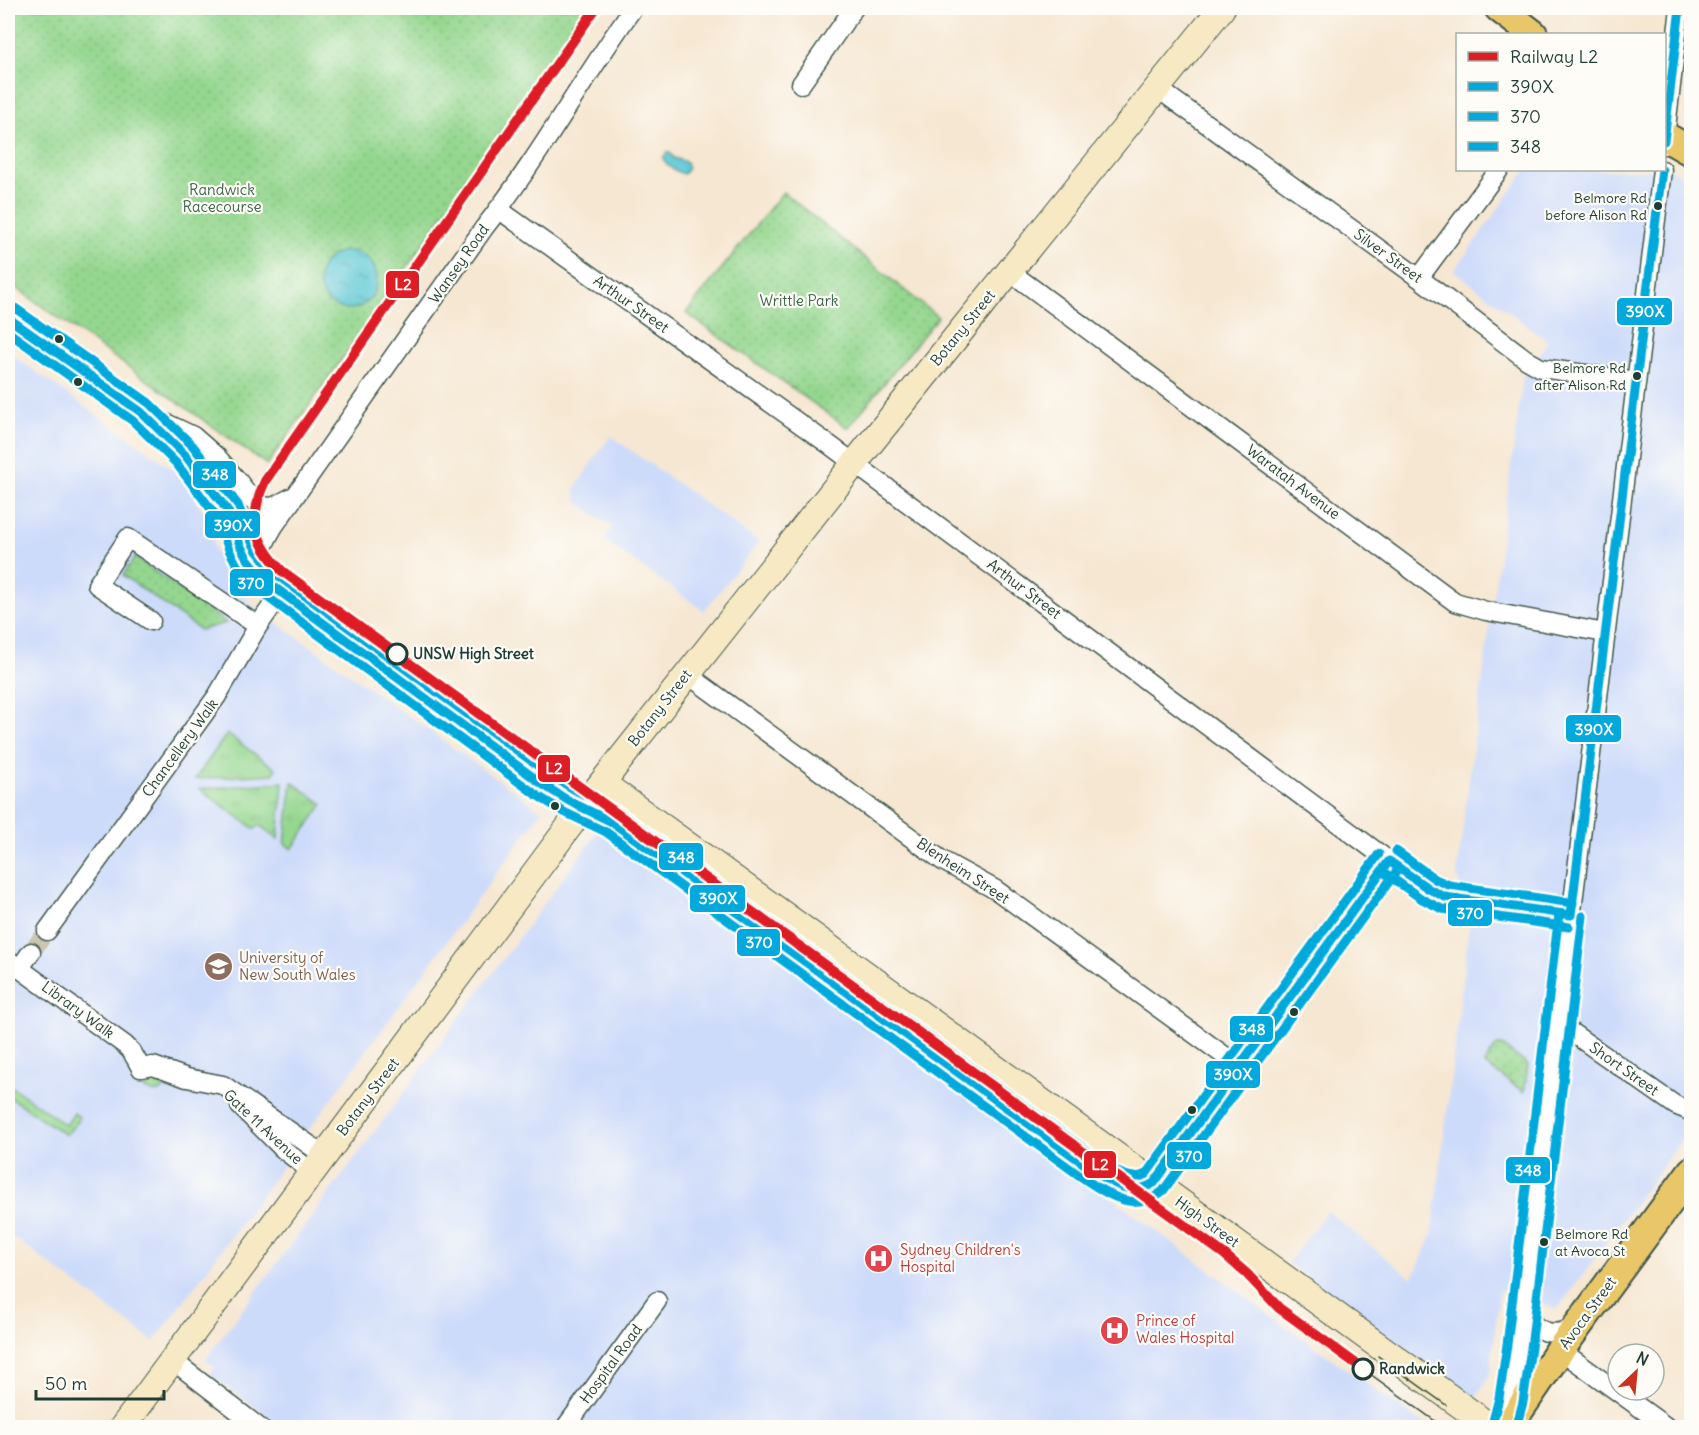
<svg xmlns="http://www.w3.org/2000/svg" width="1699" height="1435" viewBox="0 0 1699 1435" font-family="Delius,sans-serif">
  <style>
    .built { fill: #cddbfa }
    .grass { fill: url(#grass-tufts); stroke: #5a8a62; stroke-width: 1.5 }
    .park { fill: url(#park-dots); stroke: #5a8a62; stroke-width: 1.5 }
    .garden { fill: #94d78f; stroke: #5a8a62; stroke-width: 1.5 }
    .water { fill: url(#water-ripples); stroke: #3e8384; stroke-width: 1.5 }
    .lines { fill: none; stroke-linecap: round; stroke-linejoin: round }
    .street-tunnel { stroke: #cbc5b2; stroke-width: 18; stroke-dasharray: 18 9; stroke-linecap: butt }
    .street-casing { stroke: #3f564c; stroke-width: 21 }
    .secondary-casing { stroke: #3f564c; stroke-width: 28 }
    .primary-casing { stroke: #3f564c; stroke-width: 32 }
    .street { stroke: #fff; stroke-width: 18 }
    .secondary { stroke: #f6e9c3; stroke-width: 26 }
    .primary { stroke: #e9c769; stroke-width: 28 }
    .tram { stroke: #1f3d34; stroke-width: 1.5 }
    .bus-1-casing { stroke: #fdfcf7; stroke-width: 14 }
    .bus-2-casing { stroke: #fdfcf7; stroke-width: 14 }
    .bus-3-casing { stroke: #fdfcf7; stroke-width: 14 }
    .bus-1 { stroke: #03a9dc; stroke-width: 9 }
    .bus-2 { stroke: #03a9dc; stroke-width: 9 }
    .bus-3 { stroke: #03a9dc; stroke-width: 9 }
    .rail-1-casing { stroke: #fdfcf7; stroke-width: 15 }
    .rail-1 { stroke: #dd1e25; stroke-width: 10 }
    .bus-dot { fill: #1f3d34; stroke: #fdfcf7; stroke-width: 2 }
    .stop-dot { fill: #fdfcf7; stroke: #1f3d34; stroke-width: 3 }
    .labels { text-anchor: middle; stroke-width: 4.5; stroke-linejoin: round; paint-order: stroke }
    .bus-label { font-size: 14px; fill: #1f3d34; stroke: #fdfcf7; text-anchor: end }
    .park-label { font-size: 15px; fill: #3c644b; stroke: #fdfcf7 }
    .street-label { font-size: 15px; fill: #1f3d34; stroke: #fdfcf7 }
    .stop-label { font-size: 15px; font-weight: bold; fill: #1f3d34; stroke: #fdfcf7; text-anchor: start }
    .education-label { font-size: 15px; fill: #785e54; stroke: #fdfcf7; text-anchor: start }
    .health-label { font-size: 15px; fill: #be3a42; stroke: #fdfcf7; text-anchor: start }
    .line-badge { stroke: #fdfcf7; stroke-width: 2 }
    .badge-label { font-size: 16px; text-anchor: middle; font-weight: bold; fill: #fff }
  </style>
  <defs>
    <pattern id="grass-tufts" width="24" height="20" patternUnits="userSpaceOnUse" patternTransform="scale(1.5)"><rect width="24" height="20" fill="#94d78f"/><path d="M3 7l-1-3M5 7V3M7 7l1-3M15 17l-1-3M17 17v-4M19 17l1-3" fill="none" stroke="#7fb97c"/></pattern>
    <pattern id="park-dots" width="8" height="8" patternUnits="userSpaceOnUse" patternTransform="scale(1.5)"><rect width="8" height="8" fill="#94d78f"/><path d="M2 2h.1M6 6h.1" fill="none" stroke="#7fb97c" stroke-width="1.8" stroke-linecap="round"/></pattern>
    <pattern id="water-ripples" width="26" height="14" patternUnits="userSpaceOnUse" patternTransform="scale(1.5)"><rect width="26" height="14" fill="#5dc9d5"/><path d="M2 4q2-2 4 0t4 0M15 11q2-2 4 0t4 0" fill="none" stroke="#4ca4ae"/></pattern>
  </defs>
  <rect width="100%" height="100%" fill="#fdfcf7"/>
  <filter id="ink" filterUnits="userSpaceOnUse"><feTurbulence type="fractalNoise" baseFrequency=".0167" numOctaves="2"/><feDisplacementMap in="SourceGraphic" scale="12" xChannelSelector="R" yChannelSelector="G"/><feConvolveMatrix kernelMatrix="1 2 1 2 8 2 1 2 1" color-interpolation-filters="sRGB"/></filter>
  <filter id="wash" filterUnits="userSpaceOnUse"><feTurbulence type="fractalNoise" baseFrequency=".008" numOctaves="4" result="noise"/><feDisplacementMap in="SourceGraphic" scale="24" xChannelSelector="R" yChannelSelector="G"/><feGaussianBlur stdDeviation="1.35" result="paint"/><feColorMatrix in="noise" values="0 0 0 0 0 0 0 0 0 0 0 0 0 0 0 0 0 1.4 0 .05"/><feComposite in="paint" operator="in"/></filter>
  <g filter="url(#wash)">
    <rect width="100%" height="100%" fill="#f6e7d2"/>
    <path class="built" d="M1665,165L1692,183L1691,1127L1557,1310L1500,1289L1490,1374L1474,1401L1288,1263L1327,1211L1412,1279L1432,1236L1469,927L1457,874L1468,787L1523,377L1548,341L1454,271L1526,170H1664Z
      M8,352L180,474L211,523L215,550L238,588L251,604L542,811L154,1342L8,1233Z
      M611,436L759,542L704,611L604,540L612,527L577,502L574,490L596,456Z
      M599,830L879,1029L1097,1187L1266,1312L1428,1427H283L210,1375L215,1367L205,1360Z"/>
    <path class="grass" d="M227,734L276,769L273,774L195,779Z
      M283,782L278,839L259,825L255,829L200,789Z
      M292,782L323,804L292,849L285,844Z"/>
    <path class="park" d="M8,8H590L267,465L8,282Z
      M783,192L938,317L848,428L686,313Z
      M135,557L226,623L200,630L123,575Z
      M1497,1045H1501L1528,1065L1524,1092L1484,1064Z"/>
    <path class="garden" d="M144,1075L157,1077L163,1084V1090C154,1097 144,1088 135,1082L139,1078Z
      M8,1084L66,1125L74,1113L79,1117L78,1121L66,1135L8,1096Z"/>
    <path class="water" d="M667,153H670L674,158L686,162L688,168L684,174C676,172 666,166 663,158Z
      M319 280a29 29 0 1 1 58 0a29 29 0 1 1-58 0Z"/>
  </g>
  <g filter="url(#ink)">
    <g class="lines">
      <path class="street-tunnel" d="M31,952L47,931"/>
      <defs>
        <path id="street" d="M801,84L854,8
          M1157,88L1419,278L1527,360L1541,368L1636,381
          M1664,145L1680,8
          M498,209L831,446L1389,861L1429,889L1445,897L1571,915
          M1009,271L1455,602L1486,611L1605,633
          M1419,278L1499,170
          M153,417L193,436L217,457L238,481L253,501L260,506L273,507L292,497
          M228,511C244,522 263,532 280,518
          M263,577C255,558 264,543 274,526L484,228C539,158 582,80 633,8
          M151,621L97,585L128,538L258,626
          M687,674L943,861L996,890L1240,1067
          M47,931L217,696L258,626L281,593
          M8,960L125,1045L132,1052L141,1068L153,1066L187,1078L223,1085L324,1155
          M20,968L31,952
          M1558,1023L1675,1105L1692,1112
          M240,1106L284,1150L312,1172
          M1154,1183L1389,861
          M1524,1306C1533,1335 1553,1338 1578,1326
          M1560,1350L1668,1428
          M172,1360L260,1428
          M1507,1418L1513,1392L1519,1347L1662,170
          M565,1428L657,1301"/>
        <path id="secondary" d="M8,318L141,412L185,455L228,511L240,545L250,563L263,578L281,593L545,786L569,801L612,822L1090,1168C1109,1180 1133,1201 1154,1183
          M602,783L1492,1428
          M122,1428L597,789L873,440L1222,8"/>
        <path id="primary" d="M1499,8L1533,34
          M1664,136L1692,152
          M1507,1428L1560,1350L1692,1171"/>
      </defs>
      <use href="#street" class="street-casing"/>
      <use href="#secondary" class="secondary-casing"/>
      <use href="#primary" class="primary-casing"/>
      <use href="#street" class="street"/>
      <use href="#secondary" class="secondary"/>
      <use href="#primary" class="primary"/>
      <path class="tram" d="M1378,1356L1446,1405
        M1366,1371L1435,1421"/>
      <defs>
        <path id="bus-1" d="M1664,141L1680,8
          M8,318L141,412L185,455L228,511L240,545L247,558L263,578L274,587L545,786L569,801L612,822L1090,1168C1111,1182 1129,1198 1154,1183L1389,861
          M1389,861L1429,889L1445,897L1571,915
          M1571,915L1662,170"/>
        <path id="bus-2" d="M8,332L133,421L176,463L217,517L229,550L237,565L254,586L266,596L538,796L564,812L606,832L1083,1178C1109,1195 1134,1214 1163,1191L1399,868
          M1382,871L1422,899L1442,909L1569,927
          M1516,1428L1523,1402L1531,1348L1583,916"/>
        <path id="bus-3" d="M15,308L149,403L193,446L238,505L251,540L257,551L272,570L281,578L552,776L575,790L619,812L1097,1158C1110,1167 1129,1184 1146,1174L1379,854
          M1396,851L1435,879L1449,885L1573,903
          M1492,1425L1499,1398L1507,1345L1559,914"/>
      </defs>
      <use href="#bus-1" class="bus-1-casing"/>
      <use href="#bus-2" class="bus-2-casing"/>
      <use href="#bus-3" class="bus-3-casing"/>
      <use href="#bus-1" class="bus-1"/>
      <use href="#bus-2" class="bus-2"/>
      <use href="#bus-3" class="bus-3"/>
      <defs>
        <path id="rail-1" d="M596,8L265,481C248,518 254,542 282,571L1224,1254L1247,1274L1279,1308L1366,1371"/>
      </defs>
      <use href="#rail-1" class="rail-1-casing"/>
      <use href="#rail-1" class="rail-1"/>
    </g>
  </g>
  <defs>
    <symbol id="university-disc" viewBox="-11 -11 22 22"><circle r="9.5" fill="#8d6e63" stroke="#fdfcf7"/><path d="M0-5L7-2L0 1L-7-2ZM-4 1L0 2.5L4 1V4Q0 6-4 4Z" fill="#fff"/></symbol>
    <symbol id="hospital-disc" viewBox="-11 -11 22 22"><circle r="9.5" fill="#e0444e" stroke="#fdfcf7"/><path d="M-5-5h3v3.5h4V-5h3V5h-3V1.5h-4V5h-3Z" fill="#fff"/></symbol>
  </defs>
  <g fill-rule="evenodd">
    <use href="#university-disc" x="202" y="950" width="33" height="33"/>
    <use href="#hospital-disc" x="862" y="1242" width="33" height="33"/>
    <use href="#hospital-disc" x="1098" y="1314" width="33" height="33"/>
  </g>
  <g class="bus-dot">
    <circle cx="1658" cy="206" r="5"/>
    <circle cx="59" cy="339" r="5"/>
    <circle cx="1637" cy="376" r="5"/>
    <circle cx="78" cy="382" r="5"/>
    <circle cx="555" cy="806" r="5"/>
    <circle cx="1294" cy="1012" r="5"/>
    <circle cx="1192" cy="1110" r="5"/>
    <circle cx="1544" cy="1242" r="5"/>
  </g>
  <g class="stop-dot">
    <circle cx="397" cy="654" r="10"/>
    <circle cx="1363" cy="1369" r="10"/>
  </g>
  <g class="labels">
    <g class="bus-label">
      <text x="1647" y="203">Belmore Rd<tspan x="1647" dy="17">before Alison Rd</tspan></text>
      <text x="1626" y="373">Belmore Rd<tspan x="1626" dy="17">after Alison Rd</tspan></text>
      <text x="1555" y="1239" text-anchor="start">Belmore Rd<tspan x="1555" dy="17">at Avoca St</tspan></text>
    </g>
    <g class="park-label">
      <text x="222" y="195">Randwick<tspan x="222" dy="17">Racecourse</tspan></text>
      <text x="799" y="306">Writtle Park</text>
    </g>
    <g class="street-label">
      <text transform="translate(1388 256) rotate(36)" y="5">Silver Street</text>
      <text transform="translate(459 264) rotate(-55)" y="5">Wansey Road</text>
      <text transform="translate(631 304) rotate(35)" y="5">Arthur Street</text>
      <text transform="translate(963 328) rotate(-51)" y="5">Botany Street</text>
      <text transform="translate(1293 482) rotate(37)" y="5">Waratah Avenue</text>
      <text transform="translate(1024 589) rotate(37)" y="5">Arthur Street</text>
      <text transform="translate(660 708) rotate(-52)" y="5">Botany Street</text>
      <text transform="translate(180 748) rotate(-54)" y="5">Chancellery Walk</text>
      <text transform="translate(963 871) rotate(33)" y="5">Blenheim Street</text>
      <text transform="translate(78 1010) rotate(36)" y="5">Library Walk</text>
      <text transform="translate(1624 1069) rotate(35)" y="5">Short Street</text>
      <text transform="translate(368 1097) rotate(-53)" y="5">Botany Street</text>
      <text transform="translate(263 1127) rotate(43)" y="5">Gate 11 Avenue</text>
      <text transform="translate(1207 1222) rotate(36)" y="5">High Street</text>
      <text transform="translate(1588 1313) rotate(-54)" y="5">Avoca Street</text>
      <text transform="translate(611 1364) rotate(-54)" y="5">Hospital Road</text>
    </g>
    <g class="stop-label">
      <text x="413" y="659">UNSW High Street</text>
      <text x="1379" y="1374">Randwick</text>
    </g>
    <g class="education-label">
      <text x="239" y="963">University of<tspan x="239" dy="17">New South Wales</tspan></text>
    </g>
    <g class="health-label">
      <text x="900" y="1255">Sydney Children's<tspan x="900" dy="17">Hospital</tspan></text>
      <text x="1136" y="1326">Prince of<tspan x="1136" dy="17">Wales Hospital</tspan></text>
    </g>
  </g>
  <g class="line-badge">
    <rect x="385" y="270" width="35" height="29" rx="6" fill="#dd1e25"/>
    <rect x="1616" y="297" width="57" height="29" rx="6" fill="#03a9dc"/>
    <rect x="192" y="460" width="45" height="29" rx="6" fill="#03a9dc"/>
    <rect x="204" y="510" width="57" height="29" rx="6" fill="#03a9dc"/>
    <rect x="229" y="568" width="45" height="29" rx="6" fill="#03a9dc"/>
    <rect x="1565" y="714" width="57" height="29" rx="6" fill="#03a9dc"/>
    <rect x="537" y="754" width="34" height="29" rx="6" fill="#dd1e25"/>
    <rect x="658" y="842" width="46" height="29" rx="6" fill="#03a9dc"/>
    <rect x="689" y="884" width="57" height="29" rx="6" fill="#03a9dc"/>
    <rect x="1447" y="899" width="46" height="28" rx="6" fill="#03a9dc"/>
    <rect x="736" y="928" width="45" height="29" rx="6" fill="#03a9dc"/>
    <rect x="1229" y="1015" width="45" height="28" rx="6" fill="#03a9dc"/>
    <rect x="1205" y="1060" width="56" height="29" rx="6" fill="#03a9dc"/>
    <rect x="1166" y="1141" width="46" height="29" rx="6" fill="#03a9dc"/>
    <rect x="1083" y="1150" width="34" height="29" rx="6" fill="#dd1e25"/>
    <rect x="1505" y="1156" width="46" height="28" rx="6" fill="#03a9dc"/>
  </g>
  <g class="badge-label">
    <text x="403" y="290">L2</text>
    <text x="1645" y="317">390X</text>
    <text x="215" y="480">348</text>
    <text x="233" y="531">390X</text>
    <text x="251" y="589">370</text>
    <text x="1594" y="735">390X</text>
    <text x="554" y="774">L2</text>
    <text x="681" y="863">348</text>
    <text x="718" y="904">390X</text>
    <text x="1470" y="919">370</text>
    <text x="759" y="948">370</text>
    <text x="1252" y="1035">348</text>
    <text x="1233" y="1080">390X</text>
    <text x="1189" y="1162">370</text>
    <text x="1100" y="1170">L2</text>
    <text x="1528" y="1176">348</text>
  </g>
  <rect width="1699" height="1435" fill="none" stroke="#fdfcf7" stroke-width="30"/>
  <rect x="1456" y="33" width="210" height="138" fill="#fdfcf7" stroke="#a4b0a9" stroke-width="1.5"/>
  <rect x="1468" y="52" width="30" height="9" fill="#dd1e25" stroke="#a4b0a9" stroke-width="1.5"/>
  <text x="1510" y="63" font-size="18" fill="#1f3d34">Railway L2</text>
  <rect x="1468" y="82" width="30" height="9" fill="#03a9dc" stroke="#a4b0a9" stroke-width="1.5"/>
  <text x="1510" y="93" font-size="18" fill="#1f3d34">390X</text>
  <rect x="1468" y="112" width="30" height="9" fill="#03a9dc" stroke="#a4b0a9" stroke-width="1.5"/>
  <text x="1510" y="123" font-size="18" fill="#1f3d34">370</text>
  <rect x="1468" y="142" width="30" height="9" fill="#03a9dc" stroke="#a4b0a9" stroke-width="1.5"/>
  <text x="1510" y="153" font-size="18" fill="#1f3d34">348</text>
  <g transform="translate(1636 1372) rotate(26)"><circle r="28" fill="#fdfcf7" stroke="#a4b0a9" stroke-width="1.5"/>
  <path d="M0-4.5L10 22L0 15L-10 22Z" fill="#c8321e"/>
  <text y="-9" font-size="16" font-weight="bold" text-anchor="middle" fill="#1f3d34">N</text>
  </g>
  <path d="M36 1390v9h128v-9" fill="none" stroke="#1f3d34" stroke-width="3"/>
  <text x="45" y="1390" font-size="18" fill="#1f3d34" stroke="#fdfcf7" stroke-width="4.5" paint-order="stroke">50 m</text>
</svg>
